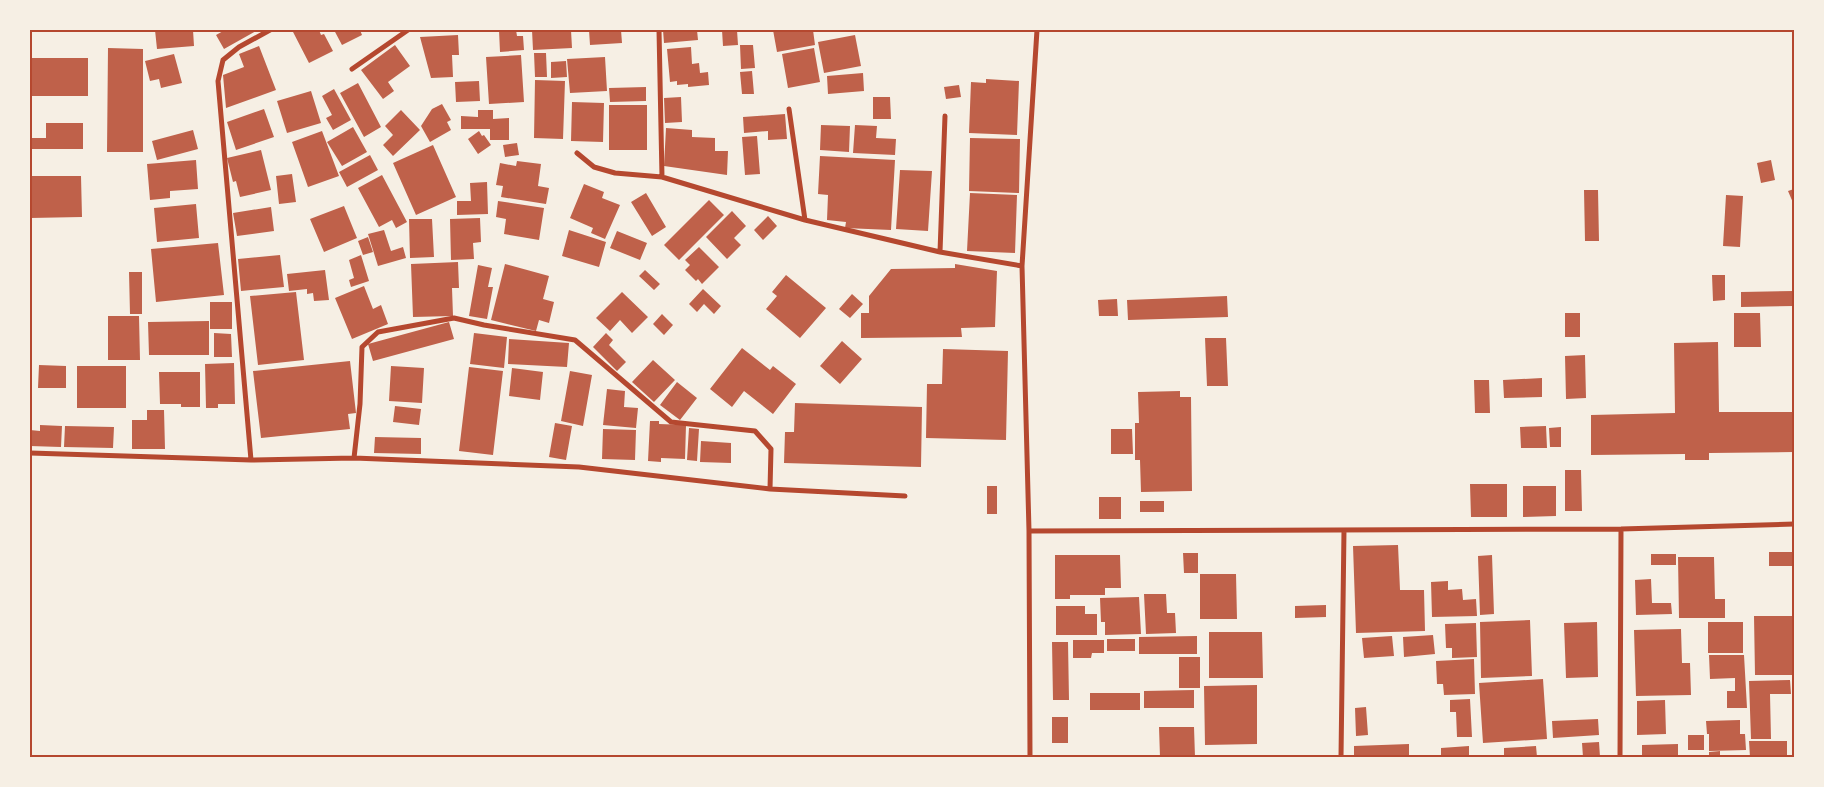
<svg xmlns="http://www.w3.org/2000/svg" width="1824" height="787" viewBox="0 0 1824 787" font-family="Manrope,sans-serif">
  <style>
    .building { fill: #bf614a }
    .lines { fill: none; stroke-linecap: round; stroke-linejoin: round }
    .minor { stroke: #b5482f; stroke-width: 5 }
    .neatline { fill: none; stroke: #b5482f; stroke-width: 2 }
  </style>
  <rect width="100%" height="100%" fill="#f6efe4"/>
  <path class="building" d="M155,30H193L194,46L157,49Z
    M225,30H258L224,49L216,35Z
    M292,30H319L321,35L324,34L333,51L309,63Z
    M334,30H360L362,35L342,45Z
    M499,30H516L517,36H523L524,50L500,52Z
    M532,30H571L572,48L533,50Z
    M589,30H621L622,43L590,45Z
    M663,30H697L698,40L664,43Z
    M722,30H737L738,45L723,46Z
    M773,30H813L815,45L777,52Z
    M458,35L459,55H452L453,77L431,78L420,37Z
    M855,35L861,66L824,73L818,42Z
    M395,45L410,66L388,82L394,91L383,99L361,70Z
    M740,45H753L755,68L741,69Z
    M259,46L276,90L226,108L223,75L244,67L239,54Z
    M691,47L692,64L699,63L700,73L708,72L709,85L688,87V84L677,85V81L670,82L667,49Z
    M108,48L143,49V152H107Z
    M814,48L820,82L788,88L782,54Z
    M534,53H546L547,77H535Z
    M174,54L182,83L161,88L159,79L150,81L145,61Z
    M521,55L524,102L489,104L486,57Z
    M605,57L607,91L570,93L567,59Z
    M30,58H88V96H30Z
    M566,61L567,77L551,78V62Z
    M752,71L754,94H742L740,72Z
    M863,73L864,91L828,94L827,76Z
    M986,79L1019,81L1017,135L969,133L971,82L986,83Z
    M535,80L565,81L563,139L534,138Z
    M479,81L480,101L456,102L455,82Z
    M358,83L381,127L364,137L340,93Z
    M959,85L961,97L946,99L944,87Z
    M646,87V101L610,102L609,88Z
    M334,89L351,120L333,130L326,118L332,115L322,96Z
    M311,91L321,123L287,133L277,101Z
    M681,97L682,122L665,123L664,98Z
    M873,97H890L891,119H873Z
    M572,102L604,103L603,142L571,141Z
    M442,104L451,120L447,122L451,130L430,142L421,126L432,109Z
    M609,105H647V150H609Z
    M264,109L274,137L236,150L227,122Z
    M401,110L420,130L393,156L383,145L393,135L385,126Z
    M478,110H493V119L509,118V140H490V129H461V116L478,117Z
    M785,114L787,139L768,140V131L744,133L743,117Z
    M46,123H83V149H30V138H46Z
    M821,125L850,126L849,152L820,150Z
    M855,125L877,126L876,138L896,139L895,155L853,153Z
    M353,127L367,152L342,166L327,142Z
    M666,128L692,130V137L715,138V151H728L727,175L664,166Z
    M193,130L198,149L157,160L152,141Z
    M322,131L339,176L308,187L292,142Z
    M479,131L482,136L484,135L491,145L478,154L468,139Z
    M757,136L760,174L745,175L742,137Z
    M970,138L1020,139L1019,193L969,191Z
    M517,143L519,155L505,157L503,145Z
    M433,145L456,197L416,215L393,163Z
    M261,150L271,190L240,197L236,181L233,182L227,158Z
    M370,155L378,170L347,187L339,172Z
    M820,156L895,160L891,230L845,228L846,222L827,220L828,195L818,194Z
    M196,160L198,189L170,191V198L150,200L147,164Z
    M1771,160L1775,180L1761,183L1757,163Z
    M517,161L541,164L538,186L549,188L546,204L501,197L503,186L496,185L500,163L516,166Z
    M900,170L932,171L928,231L896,229Z
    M292,174L296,202L279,204L276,176Z
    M382,175L407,222L396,228L392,220L379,227L358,188Z
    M30,176H81L82,217L30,218Z
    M487,182L488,214L457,215V201H471L470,183Z
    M584,184L604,192L602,198L620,205L605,239L591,233L593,228L570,218Z
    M1794,189V205L1788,191Z
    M1584,190H1598L1599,241H1585Z
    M646,193L666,227L652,236L631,202Z
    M970,193L1017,195L1015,253L967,251Z
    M1726,195L1743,196L1740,247L1723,246Z
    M709,200L724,215L679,260L664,245Z
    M498,201L544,208L539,240L504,234L506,219L496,217Z
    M196,204L199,238L157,242L154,208Z
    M344,206L357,238L324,252L310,219Z
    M271,207L274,231L237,236L233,213Z
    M732,211L746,226L734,238L741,245L727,259L706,237Z
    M768,216L777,226L763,240L754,230Z
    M480,218L481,242L473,243L474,259L451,260L450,219Z
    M409,219H432L434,257L410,258Z
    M384,230L391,251L403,247L406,258L378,266L368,234Z
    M569,230L606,242L599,267L562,256Z
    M617,231L647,243L640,260L610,248Z
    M368,237L373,252L363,255L358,241Z
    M218,243L224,295L156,302L151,249Z
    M699,247L719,267L702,284L698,279L696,281L685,270L690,265L685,260Z
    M280,255L284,287L241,291L238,259Z
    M361,255L369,281L351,287L349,280L354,278L349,260Z
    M458,262L459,288H452L453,316L413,317L411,264Z
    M505,264L549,276L543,299L554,302L549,323L539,320L536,331L491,320Z
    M955,264L997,271L995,327L961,328L962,337L861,338V313H869V296L891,269L955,268Z
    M478,265L492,268L488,287H493L487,319L469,316Z
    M325,270L329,300L314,301L313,293L307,294V289L289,291L287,274Z
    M645,270L660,284L654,290L639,276Z
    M129,272H142V314H130Z
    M786,275L826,308L800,338L766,309L777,296L772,292Z
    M1712,275H1725V300L1713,301Z
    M364,286L373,309L381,305L388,324L352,339L335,298Z
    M703,289L721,306L714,314L704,304L697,312L689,304Z
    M1794,291V306L1741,307V292Z
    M296,292L304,360L258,365L250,296Z
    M622,292L648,317L632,333L620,320L610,331L596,318Z
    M852,294L863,304L850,318L839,309Z
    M1227,296L1228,317L1128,320L1127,300Z
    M1117,299L1118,316H1099L1098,300Z
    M210,302H232V329H210Z
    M1565,313H1580V337H1565Z
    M1734,313H1760L1761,347H1734Z
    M662,314L673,325L664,335L653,324Z
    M108,316H139L140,360H108Z
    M209,321V355H149L148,322Z
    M449,322L454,339L373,361L368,344Z
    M214,333L231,334L232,357H214Z
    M474,333L507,337L504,368L470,364Z
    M606,333L613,340L609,345L626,362L617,371L593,347Z
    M1205,338H1226L1228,386H1207Z
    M509,339L569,343L567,367L508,364Z
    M842,341L862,359L840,384L820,366Z
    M1718,342L1719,412H1794V452L1709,453V460H1685V454L1591,455V415L1675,413L1674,343Z
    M742,348L770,370L773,366L796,384L773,414L744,391L732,407L710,389Z
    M943,349L1008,351L1006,440L926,438L927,384H942Z
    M1585,355L1586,398L1566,399L1565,356Z
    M653,360L675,380L654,402L632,382Z
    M350,361L356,413L348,414L350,429L261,438L253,371Z
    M234,363L235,404H218V408H206L205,364Z
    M39,365L66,366V388H38Z
    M77,366H126V408H77Z
    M391,366L424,368L422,403L389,401Z
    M469,367L503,371L493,455L459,451Z
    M512,368L543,372L540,400L509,396Z
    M570,371L592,375L583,426L561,421Z
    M159,372H200V407H181V404H160Z
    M1542,378V397L1504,398L1503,380Z
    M1474,380H1489L1490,413H1475Z
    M677,382L697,398L680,420L660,405Z
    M607,389L625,391L624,407L638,408L636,428L603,425Z
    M1180,391V397H1191L1192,491L1141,492L1140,460H1135V423H1139L1138,392Z
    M795,403L922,407L921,467L784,463L785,432H794Z
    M395,406L421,409L419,425L393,422Z
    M147,410H164L165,449H132V420H147Z
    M650,421H659V424L686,425L685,459L661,458V462L648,461Z
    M555,423L572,426L566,460L549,457Z
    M40,425L62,426L61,447L30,446V430L40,431Z
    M65,426L114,427L113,448L64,447Z
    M1546,426L1547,448H1521L1520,427Z
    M1561,427V447H1550L1549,428Z
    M689,428L699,429L697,461L687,460Z
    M603,429L636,430L635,460L602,459Z
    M1111,429H1132L1133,454H1111Z
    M375,437L421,438V454L374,453Z
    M701,441L731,443V463L700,462Z
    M1565,470H1581L1582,511H1565Z
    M1470,484H1507V517H1471Z
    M987,486H997V514H987Z
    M1523,486H1556V516L1523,517Z
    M1099,497H1121V519H1099Z
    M1140,501H1164V512H1140Z
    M1398,545L1400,590H1424L1425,631L1356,633L1353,546Z
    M1769,552H1794V566H1769Z
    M1183,553H1198V573H1184Z
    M1651,554H1676V565H1651Z
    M1055,555H1120L1121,588H1105V595H1070V599H1055Z
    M1492,555L1494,614L1480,615L1478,556Z
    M1678,557H1714L1715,599H1725V618H1679Z
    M1200,574H1236L1237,619H1200Z
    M1651,579L1652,603H1671L1672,614L1636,615L1635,580Z
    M1448,581V590L1462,589L1463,600L1476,599L1477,616L1432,617L1431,582Z
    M1144,594H1166L1167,613H1175L1176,633L1146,634Z
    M1139,597L1141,634L1105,635V622H1101L1100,598Z
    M1326,605V617L1295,618V606Z
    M1056,606H1085V614H1097V635H1056Z
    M1754,616H1794V675H1755Z
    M1530,620L1532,676L1481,678L1480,622Z
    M1597,622L1598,677L1566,678L1564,623Z
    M1708,622H1743V653H1708Z
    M1476,623L1477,657L1452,658V648H1446L1445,624Z
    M1681,629L1682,663H1690L1691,695L1636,696L1634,630Z
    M1209,632H1262L1263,678H1209Z
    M1433,635L1435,654L1404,657L1403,637Z
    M1197,636V654H1139V637Z
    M1392,636L1394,656L1364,658L1362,638Z
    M1107,639H1135V651H1107Z
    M1073,640H1104V653H1092L1091,658H1073Z
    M1052,642H1068L1069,700H1053Z
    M1709,655H1744L1747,708H1727V691H1735V678L1710,679Z
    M1179,657H1200V688H1179Z
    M1474,659L1475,694L1444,695L1443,684H1437L1436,661Z
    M1543,679L1547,739L1483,743L1479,683Z
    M1790,680L1791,694H1770L1771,739H1751L1749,681Z
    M1257,685V744L1205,745L1204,686Z
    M1194,690V708H1144V691Z
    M1090,693H1140V710H1090Z
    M1470,699L1472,737H1457L1456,712H1450V700Z
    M1665,700L1666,734L1637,735V701Z
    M1366,707L1368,735L1356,736L1355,708Z
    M1052,717H1068V743H1052Z
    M1598,719L1599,735L1553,738L1552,721Z
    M1740,720V734H1745L1746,750L1709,751V734H1707L1706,721Z
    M1159,727H1194L1195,757H1160Z
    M1688,735H1704V750H1688Z
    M1749,741H1787V757H1750Z
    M1599,742L1600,757H1583L1582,743Z
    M1409,744V757H1354V746Z
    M1678,744V757H1642V745Z
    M1469,746V757H1441V748Z
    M1536,746L1537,757H1504V748Z
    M1720,751V757H1709V752Z"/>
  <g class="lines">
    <path class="minor" d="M659,30L662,177
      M352,69L408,30
      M789,109L805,220
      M577,153L594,167L615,173L662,177L805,220L940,252L1022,266
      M940,252L945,116
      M30,453L251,460L354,458L579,467L770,489L905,496
      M354,458L360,404L362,347L378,332L454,318L484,325L575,340L671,422L755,431L771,449L770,489
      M251,460L218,81L223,60L239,47L270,30
      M1029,531L1621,529L1794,524
      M1030,757L1029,531L1022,266L1037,30
      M1341,757L1344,530
      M1620,757L1621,529"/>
  </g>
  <rect width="1824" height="787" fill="none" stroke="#f6efe4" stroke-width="62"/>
  <rect x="31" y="31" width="1762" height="725" class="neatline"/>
</svg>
